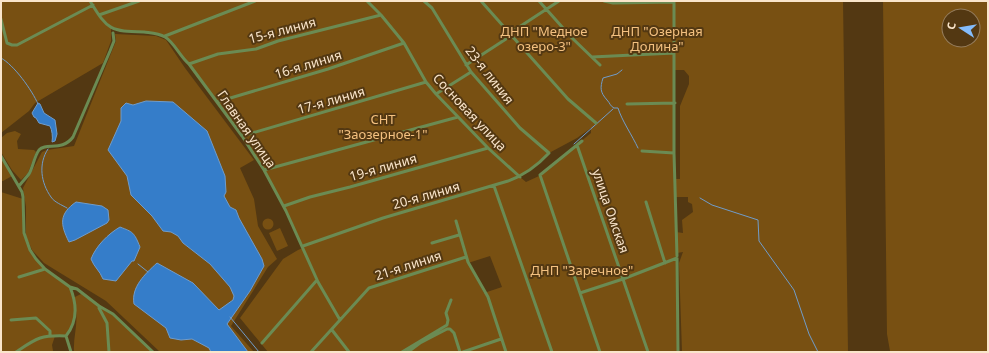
<svg xmlns="http://www.w3.org/2000/svg" width="989" height="353" viewBox="0 0 989 353" font-family="'Noto Sans',sans-serif">
  <style>
    .green { fill: #785012; fill-rule: evenodd }
    .water { fill: #357dc9; stroke: #709cca }
    .lines { fill: none; stroke-linecap: round; stroke-linejoin: round }
    .stream { stroke: #709cca; stroke-width: 1 }
    .street { stroke: #6b8b53; stroke-width: 3 }
    .labels { text-anchor: middle; stroke-width: 4; stroke-linejoin: round; paint-order: stroke }
    .street-label { font-size: 13px; fill: #fae5cb; stroke: #533812 }
    .park-label { font-size: 13px; fill: #f4c180; stroke: #533812 }
  </style>
  <rect width="100%" height="100%" fill="#533812"/>
  <path class="green" d="M1,1H843L848,352H682L679,263L683,252L677,253L678,352H268L240,318L283,259L298,250L303,248C290,222 278,194 263,169C236,123 200,81 168,39L156,33L111,29V41L103,63L35,103L29,111L1,133ZM674,70H684L689,76V84L680,106V179H675ZM591,128V133L539,176L526,182L520,177L549,153L577,138ZM675,197H688V202L692,204L693,212L682,220L683,233L676,232ZM490,256L502,287L484,293L468,263Z
    M883,1H988V352H891L890,351L887,334ZM949,16H973V40H949Z
    M115,34L156,36L166,40L185,68L254,160L240,168L254,199L258,226L277,259L268,267L231,326L254,352H160L106,301L44,263L32,250L26,236V207L23,188L42,152L47,150L74,146L116,41Z
    M15,131L21,134L17,141L18,149L34,150L36,152L28,173L21,180L12,170L1,152V138L7,133Z
    M1,156L12,176L3,181H1Z
    M1,192L23,199L24,233L30,250L45,269L70,287L75,299V297L83,293L113,314L153,352H74C73,338 78,325 76,311L72,328L66,336H55L52,345L53,351L54,352H1Z
    M262.5 224a5.5 5.5 0 1 1 11 0a5.5 5.5 0 1 1-11 0Z
    M280,228L288,246L277,251L269,233Z"/>
  <path class="water" d="M146,101L173,102L207,131L225,176L226,192L224,196L230,207L236,210L239,218L262,259L264,266L250,291L227,324L248,352H211L209,348L192,339L181,340L170,338L166,328L134,304C131,287 145,274 157,263L193,283L219,310L233,300L234,296L230,287L210,264L183,243L178,236L171,232L163,231L152,216L131,195L127,176L108,150L121,121V108L126,103L133,105Z
    M38,103L40,104L44,113L55,120L57,134L55,141L52,142C53,137 52,130 50,126L39,123L36,118L34,117L32,113Z
    M76,202L102,206L108,210L109,220L107,223L75,240L69,242C60,224 59,214 76,202Z
    M120,227C133,232 134,232 140,247L134,261H132L116,281L103,279C100,271 94,267 91,259C96,246 108,234 120,227Z"/>
  <g class="lines">
    <path class="stream" d="M1,58C14,65 32,90 38,104
      M622,70L617,74L603,78C600,88 600,92 607,100C610,103 610,106 614,108H618C622,121 632,135 638,148
      M574,144L613,109
      M48,149C38,164 41,183 51,197C54,202 62,205 67,208
      M700,198L712,205L758,220L759,241L794,290L809,334L818,352
      M138,264L148,272
      M230,317L259,352"/>
    <path class="street" d="M90,1C108,31 111,31 144,32C151,33 158,33 165,37C174,42 180,57 189,64L242,136L264,170L286,211L318,282L340,320
      M367,1L381,15L404,43L426,82L436,94L488,148L520,177
      M481,1L568,99L596,123
      M539,1L571,37L600,65
      M604,1L613,3L674,2
      M674,1V153L677,256
      M99,15L139,1
      M1,19L7,43L12,45H17L93,5
      M510,33L559,1
      M165,36L255,1
      M592,57L674,53
      M189,64L218,54L256,49L278,41L381,15
      M466,65L506,39
      M436,94L471,72
      M217,102L328,69L404,43
      M627,104L675,103
      M242,136L426,82
      M582,141L540,175L600,352
      M577,145L648,352
      M642,151L674,153
      M1,156L22,192L23,197L24,233L30,250L36,259L45,269L70,287L77,289L99,306L113,314L153,352
      M264,170L458,117
      M19,186C22,182 26,178 29,174C33,167 34,157 39,150C46,142 62,152 73,137L110,51L114,41L113,33
      M494,186L552,352
      M646,202L665,263
      M284,206L310,197L350,187L488,148
      M456,221L468,262L488,297L506,352
      M432,243L459,235
      M303,246L383,218L508,181C525,175 537,166 549,153L520,128L471,72L432,8L424,1
      M19,277L45,269
      M580,293L623,279L677,258L678,352
      M99,308L107,323L109,352
      M11,320L36,318L50,331V335
      M332,330L349,352
      M66,336C78,321 77,304 70,287
      M66,336L71,352
      M262,343L317,280
      M16,352C37,338 40,335 66,336
      M311,352L369,288L466,257
      M402,352L447,325L448,320L446,313L451,300
      M408,352L420,343L447,329H450L454,333L460,352
      M463,352L501,339"/>
  </g>
  <g class="labels">
    <g class="street-label">
      <text transform="translate(282 30) rotate(-15)" y="5">15-я линия</text>
      <text transform="translate(308 64) rotate(-17)" y="5">16-я линия</text>
      <text transform="translate(490 75) rotate(52)" y="5">23-я линия</text>
      <text transform="translate(331 100) rotate(-16)" y="5">17-я линия</text>
      <text transform="translate(470 112) rotate(47)" y="5">Сосновая улица</text>
      <text transform="translate(247 129) rotate(55)" y="5">Главная улица</text>
      <text transform="translate(383 167) rotate(-16)" y="5">19-я линия</text>
      <text transform="translate(426 195) rotate(-16)" y="5">20-я линия</text>
      <text transform="translate(611 211) rotate(71)" y="5">улица Омская</text>
      <text transform="translate(408 265) rotate(-18)" y="5">21-я линия</text>
    </g>
    <g class="park-label">
      <text x="544" y="36">ДНП "Медное<tspan x="544" dy="15">озеро-3"</tspan></text>
      <text x="657" y="36">ДНП "Озерная<tspan x="657" dy="15">Долина"</tspan></text>
      <text x="383" y="124">СНТ<tspan x="383" dy="15">"Заозерное-1"</tspan></text>
      <text x="582" y="275">ДНП "Заречное"</text>
    </g>
  </g>
  <rect width="989" height="353" fill="none" stroke="#fae5cb" stroke-width="4"/>
  <g transform="translate(961 28) rotate(282)"><circle r="19" fill="#533812" stroke="#967d5c"/>
  <path d="M0-3L7 15L0 10L-7 15Z" fill="#84bcfb"/>
  <text y="-6" font-size="11" font-weight="bold" text-anchor="middle" fill="#fae5cb">С</text>
  </g>
</svg>
